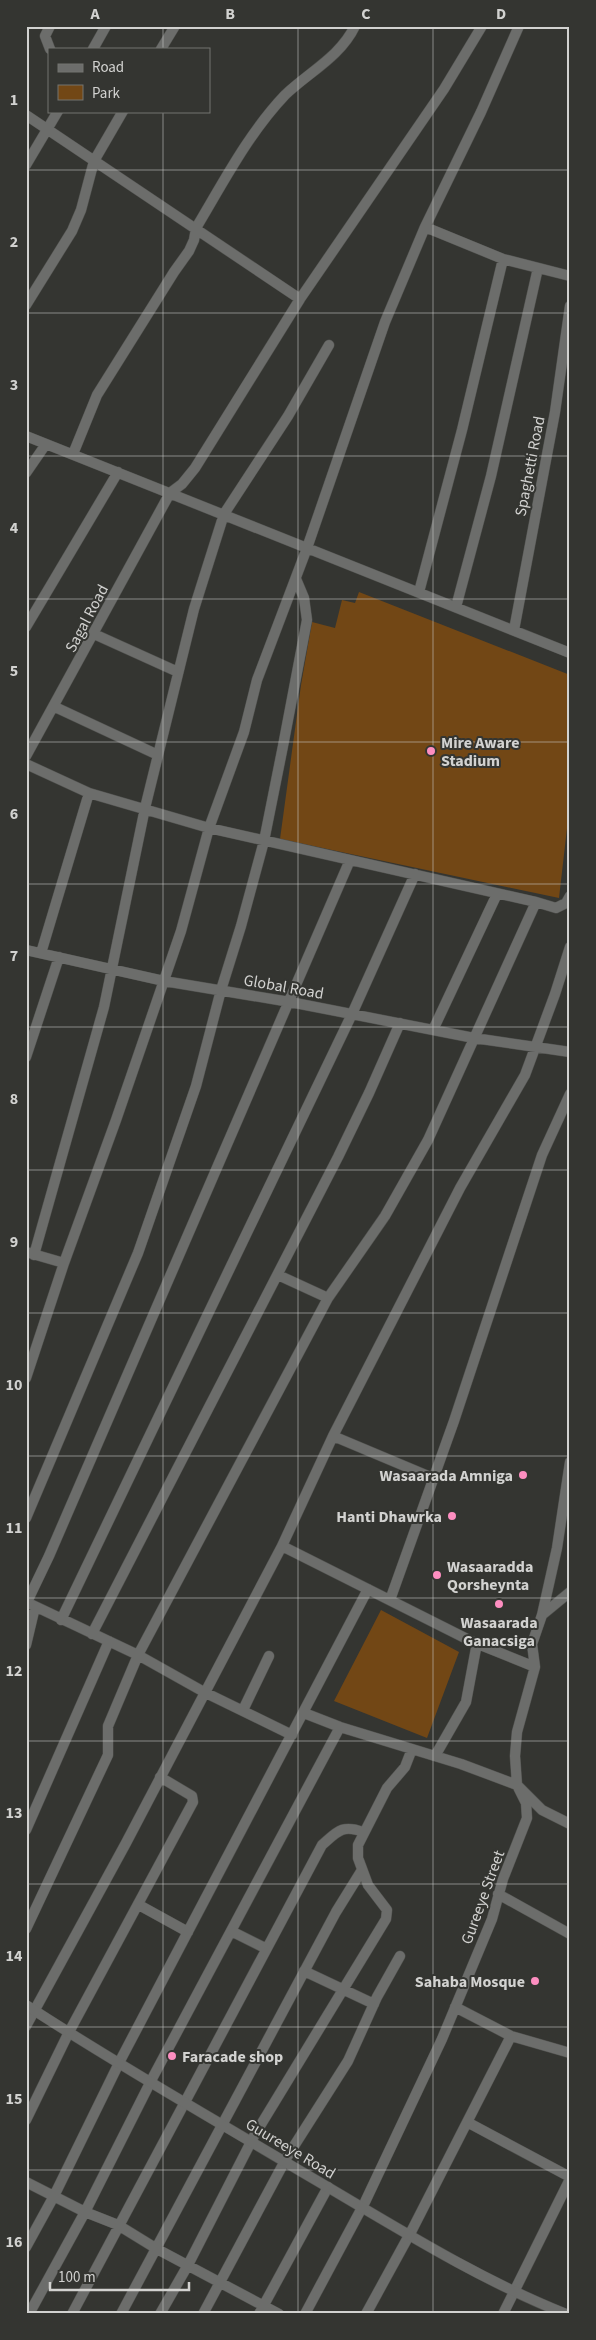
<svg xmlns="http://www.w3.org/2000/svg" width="596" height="2340" viewBox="0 0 596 2340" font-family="'Source Sans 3',sans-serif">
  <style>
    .green { fill: #724715 }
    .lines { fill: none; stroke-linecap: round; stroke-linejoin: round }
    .minor-casing { stroke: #50514e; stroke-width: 11 }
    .tertiary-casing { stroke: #50514e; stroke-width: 11 }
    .minor { stroke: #6c6d6b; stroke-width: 10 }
    .tertiary { stroke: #6c6d6b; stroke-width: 10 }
    .grid { fill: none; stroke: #d2d2d0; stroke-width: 1; stroke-opacity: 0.55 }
    .poi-dot { fill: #fd8ec0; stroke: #343531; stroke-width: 2 }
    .labels { text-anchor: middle; stroke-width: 4; stroke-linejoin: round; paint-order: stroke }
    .street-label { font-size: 16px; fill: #d2d2d0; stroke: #343531 }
    .poi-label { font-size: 16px; font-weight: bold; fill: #d2d2d0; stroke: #343531; text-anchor: start }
    .neatline { fill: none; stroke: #d2d2d0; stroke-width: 2 }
    .grid-label { font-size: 16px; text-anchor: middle; font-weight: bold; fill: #d2d2d0 }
  </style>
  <rect width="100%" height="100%" fill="#343531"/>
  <path class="green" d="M359,592L570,675V802L559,898L280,839L301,685L312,622L335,628L342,600L355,603Z
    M381,1610L459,1652L427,1738L334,1701Z"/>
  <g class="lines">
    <defs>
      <path id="minor" d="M50,26L45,36L50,49
        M93,49L106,26
        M161,49L175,26
        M26,115L300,299
        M26,165L58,111
        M425,227L503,259L570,276
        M26,305L72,231L81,210L94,161L123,111
        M26,436L570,653
        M73,454L97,395L174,272L189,251L194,240L196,228C223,183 248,134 285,95C309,72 340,57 355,26
        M26,473L46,444
        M419,592L462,430L503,259
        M456,607L491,476L538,268
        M26,627L118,472
        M514,630L555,412L570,306
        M94,634L178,672
        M55,707L158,755
        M26,756L170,493L182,484L195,468L300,299L444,89L482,26
        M26,764L89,793L209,828L536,902L556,908L566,903L570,896
        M26,950L164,981L290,1002L474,1038L570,1052
        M41,953L89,793
        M433,1030L497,894
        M26,1057L59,957
        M26,1252L64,1263
        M34,1255L104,1007L145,808L194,609L224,514L288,416L329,345
        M278,1275L328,1298
        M26,1378L64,1263L116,1120L181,931L209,828L244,732L257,680L307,548L385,322L425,227L481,112L519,26
        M333,1436L433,1478
        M26,1518L138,1253L196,1086L221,990L241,926L264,841L283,746L307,620L304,598L296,579
        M282,1546L473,1642L535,1667
        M390,1600L454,1421L542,1155L570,1094
        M26,1602L138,1655L204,1692L292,1735
        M27,1602L49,1556L350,860
        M542,1615L570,1592
        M61,1620L352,1014L415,874
        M92,1634L338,1157L369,1093L400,1023
        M26,1645L35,1607
        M243,1710L269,1656
        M304,1713L340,1727L461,1764L517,1785L542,1810L570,1824
        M435,1756L466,1702L477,1643
        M26,1830L109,1641
        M498,1894L570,1934
        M139,1905L188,1932
        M26,1929L108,1755V1726L138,1655L328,1298L385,1216L428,1140L536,902
        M231,1931L265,1948
        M304,1971L374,2004
        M455,2007L511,2036L570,2053
        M26,2026L126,1843L282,1546L333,1436L460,1188L525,1075L555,994L570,947
        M26,2120L69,2032L193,1802L192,1796L160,1777
        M467,2122L570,2177
        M26,2182L85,2212L118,2225L157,2249L279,2314
        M26,2247L54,2196L121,2059L368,1589
        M29,2314L85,2212L153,2077L340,1727
        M72,2314L322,1845C337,1832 342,1824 363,1832
        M121,2314L336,1912L362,1870
        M160,2314L188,2265L254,2136L386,1919L387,1910L368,1885L358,1858V1845L387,1788L405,1767L412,1749
        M203,2314L287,2157L348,2061L377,1997L400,1956
        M259,2314L328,2187
        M305,2314L365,2202L442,2039L492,1919L503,1879L527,1818L526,1803L517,1785L515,1756L517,1732L535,1667L532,1644L542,1615L557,1548L570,1462
        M366,2314L412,2230L511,2036
        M503,2314L570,2179"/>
      <path id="tertiary" d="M26,2005C116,2064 210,2117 302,2172C388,2222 473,2277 566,2314"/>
    </defs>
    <use href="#minor" class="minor-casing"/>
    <use href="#tertiary" class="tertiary-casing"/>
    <use href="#minor" class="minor"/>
    <use href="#tertiary" class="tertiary"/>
  </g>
  <path class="grid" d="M163,26V49M298,26V2314M433,26V2314M163,111V2314M26,170H570M26,313H570M26,456H570M26,599H570M26,742H570M26,884H570M26,1027H570M26,1170H570M26,1313H570M26,1456H570M26,1598H570M26,1741H570M26,1884H570M26,2027H570M26,2170H570"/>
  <g class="poi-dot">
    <circle cx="431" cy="751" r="5"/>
    <circle cx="523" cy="1475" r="5"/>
    <circle cx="452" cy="1516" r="5"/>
    <circle cx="437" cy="1575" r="5"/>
    <circle cx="499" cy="1604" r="5"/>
    <circle cx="535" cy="1981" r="5"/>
    <circle cx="172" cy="2056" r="5"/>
  </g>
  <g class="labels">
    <g class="street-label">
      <text transform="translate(529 466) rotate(-79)" y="6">Spaghetti Road</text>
      <text transform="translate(86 618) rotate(-62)" y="6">Sagal Road</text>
      <text transform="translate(284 986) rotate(10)" y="6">Global Road</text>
      <text transform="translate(482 1897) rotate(-70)" y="6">Gureeye Street</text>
      <text transform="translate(291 2148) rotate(31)" y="6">Guureeye Road</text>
    </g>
    <g class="poi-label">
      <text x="441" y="748">Mire Aware<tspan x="441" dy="18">Stadium</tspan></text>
      <text x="513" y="1481" text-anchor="end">Wasaarada Amniga</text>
      <text x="442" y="1522" text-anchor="end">Hanti Dhawrka</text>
      <text x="447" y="1572">Wasaaradda<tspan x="447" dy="18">Qorsheynta</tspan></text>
      <text x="499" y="1628" text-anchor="middle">Wasaarada<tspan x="499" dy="18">Ganacsiga</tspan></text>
      <text x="525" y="1987" text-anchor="end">Sahaba Mosque</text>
      <text x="182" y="2062">Faracade shop</text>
    </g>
  </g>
  <rect width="596" height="2340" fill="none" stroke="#343531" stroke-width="55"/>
  <rect x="48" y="48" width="162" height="65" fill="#343531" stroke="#737471"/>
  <rect x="58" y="64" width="25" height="8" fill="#6c6d6b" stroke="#737471"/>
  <text x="92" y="72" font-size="15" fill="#d2d2d0">Road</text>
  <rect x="58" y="85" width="25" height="15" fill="#724715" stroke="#737471"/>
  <text x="92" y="98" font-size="15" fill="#d2d2d0">Park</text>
  <path d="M50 2282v8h139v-8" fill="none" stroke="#d2d2d0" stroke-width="2.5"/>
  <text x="58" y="2282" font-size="15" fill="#d2d2d0" stroke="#343531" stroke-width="4" paint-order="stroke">100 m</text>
  <rect x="28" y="28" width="540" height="2284" class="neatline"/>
  <g class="grid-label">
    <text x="95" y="19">A</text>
    <text x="230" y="19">B</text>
    <text x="366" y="19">C</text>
    <text x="501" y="19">D</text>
    <text x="14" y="105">1</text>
    <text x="14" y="247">2</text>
    <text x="14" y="390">3</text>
    <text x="14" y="533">4</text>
    <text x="14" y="676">5</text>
    <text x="14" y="819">6</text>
    <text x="14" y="961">7</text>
    <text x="14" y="1104">8</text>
    <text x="14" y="1247">9</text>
    <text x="14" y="1390">10</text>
    <text x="14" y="1533">11</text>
    <text x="14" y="1676">12</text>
    <text x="14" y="1818">13</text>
    <text x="14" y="1961">14</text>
    <text x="14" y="2104">15</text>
    <text x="14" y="2247">16</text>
  </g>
</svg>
